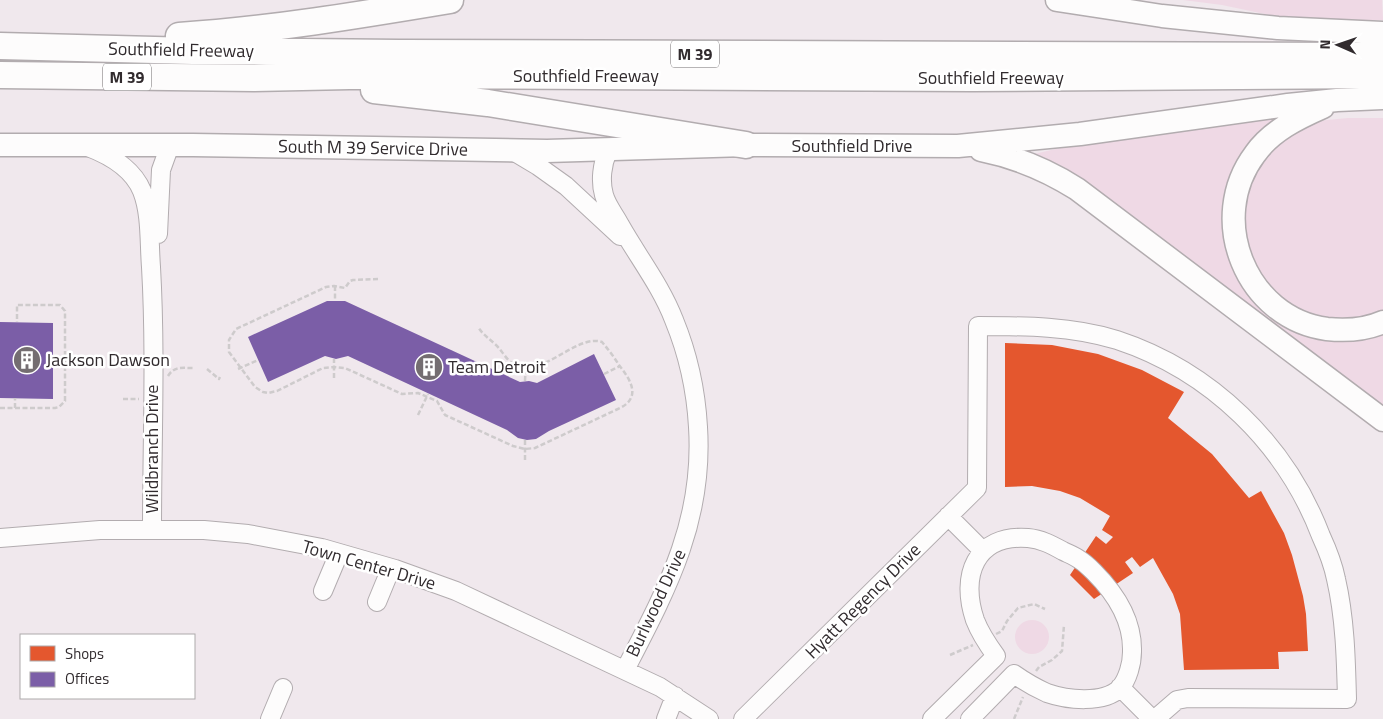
<svg xmlns="http://www.w3.org/2000/svg" width="1383" height="719" viewBox="0 0 1383 719" font-family="'Titillium Web',sans-serif">
  <style>
    .green { fill: #efd9e5 }
    .shops { fill: #e4572e }
    .offices { fill: #7b5ea7 }
    .lines { fill: none; stroke-linecap: round; stroke-linejoin: round }
    .minor-casing { stroke: #b2acaf; stroke-width: 20 }
    .major-casing { stroke: #b2acaf; stroke-width: 25 }
    .highway-casing { stroke: #b2acaf; stroke-width: 29 }
    .path { stroke: #cecbcc; stroke-width: 2.5; stroke-dasharray: 5 2.5; stroke-linecap: butt }
    .minor { stroke: #fdfcfc; stroke-width: 18 }
    .major { stroke: #fdfcfc; stroke-width: 22 }
    .highway { stroke: #fdfcfc; stroke-width: 26 }
    .labels { text-anchor: middle; stroke-width: 5; stroke-linejoin: round; paint-order: stroke }
    .shield { fill: #fff; stroke: #6f6b6d; stroke-width: 1 }
    .shield-label { font-size: 16px; font-weight: bold; fill: #312b2e }
    .street-label { font-size: 18px; fill: #312b2e; stroke: #fff }
    .poi-label { font-size: 18px; fill: #312b2e; stroke: #fff; text-anchor: start }
  </style>
  <rect width="100%" height="100%" fill="#f0e8ed"/>
  <path class="green" d="M1183,0H1382L1383,20L1327,21L1275,16L1222,5Z
    M1302,109L1228,196L1273,313L1383,329V414L1034,154L1108,137Z
    M1348,118H1383V311L1360,319H1332L1305,314L1266,286L1244,245L1246,184L1268,149L1317,121Z
    M1015 637a17 17 0 1 1 34 0a17 17 0 1 1-34 0Z"/>
  <path class="shops" d="M1005,343L1052,345L1098,354L1142,370L1184,392L1168,418L1212,454L1249,498L1261,491L1284,533L1292,555L1303,596L1306,614L1308,651L1278,652L1279,669L1184,670L1180,614L1173,594L1153,558L1140,567L1132,557L1125,562L1133,573L1094,599L1070,575L1096,536L1106,544L1113,537L1102,530L1110,516L1080,498L1060,491L1032,486L1005,487Z"/>
  <path class="offices" d="M327,301H345L520,382L529,381L537,383L594,354L616,400L549,431L536,439L527,440L518,438L507,430L348,356L336,359L325,356L268,382L248,337Z
    M0,322L53,323V399L0,398Z"/>
  <g class="lines">
    <defs>
      <path id="minor" d="M88,147C109,155 133,169 142,191C151,214 149,242 151,267C156,354 152,442 152,529
        M513,151L538,166L566,186L620,236
        M608,151C602,164 600,181 604,195C607,206 615,215 620,225C638,257 661,286 674,320C688,354 696,391 698,427C704,521 667,589 625,670
        M158,234L161,170L170,145
        M948,516L982,550
        M0,538L100,530H204L248,534L322,548L395,569L456,591L660,687L709,719
        M323,591L339,553
        M377,602L391,568
        M1120,687L1152,719
        M270,719L283,688
        M666,719L675,696
        M743,719L977,488L978,326C1025,326 1072,326 1117,340C1211,371 1286,444 1321,536C1327,549 1333,564 1336,579C1345,618 1346,659 1347,699L1188,698L1177,700L1155,719
        M932,719L996,656C988,645 980,633 975,620C960,576 975,534 1028,538C1041,539 1052,545 1063,551C1069,554 1075,556 1080,560C1085,563 1090,568 1094,572C1116,594 1133,620 1132,652C1132,663 1128,679 1120,688C1104,704 1067,700 1047,693C1036,688 1024,681 1014,674L970,719"/>
      <path id="major" d="M1057,0L1162,16L1278,28L1383,33
        M1323,107C1298,118 1271,131 1255,154C1206,219 1246,318 1327,329C1346,331 1365,330 1383,322
        M0,145H193L547,151L746,145L958,146L1080,134L1288,105L1337,100L1383,98
        M981,150C1016,157 1047,170 1077,189L1383,420"/>
      <path id="highway" d="M179,36C270,30 360,15 450,0
        M0,46L193,51L399,53L1383,56
        M0,75L254,78L397,75L972,78L1383,75
        M374,90L488,103L746,145"/>
    </defs>
    <use href="#minor" class="minor-casing"/>
    <use href="#major" class="major-casing"/>
    <use href="#highway" class="highway-casing"/>
    <path class="path" d="M378,279L353,280L350,281L345,288L334,286L326,287L236,329L229,340V352L255,387L263,392L268,393L277,391L323,368L333,367L345,368L402,394L418,393L437,401L445,415L513,446L525,449L535,448L620,408C642,397 630,379 619,365C614,357 608,349 602,342C576,333 540,382 512,363C506,359 502,351 497,346C490,339 483,335 478,327
      M335,286V301
      M207,369L219,379L220,377
      M238,369L258,360
      M604,374L620,366
      M168,376C174,366 182,368 193,368
      M334,378V359
      M525,381L526,360
      M123,399H139
      M0,408H55L59,407L65,401V311L60,305H17V322
      M15,408V398
      M418,415L428,394
      M525,460V440
      M996,634L1002,631L1007,621L1018,608L1034,604L1045,609
      M950,655L973,645
      M1036,671L1039,667L1052,660L1062,651L1064,625
      M1014,719L1023,697"/>
    <use href="#minor" class="minor"/>
    <use href="#major" class="major"/>
    <use href="#highway" class="highway"/>
  </g>
  <defs>
    <symbol id="building-disc" viewBox="-11 -11 22 22"><circle r="9.5" fill="#746d71" stroke="#fff"/><path d="M-4-6H4V6H1V3H-1V6H-4ZM-2.5-4.3h1.7v1.8h-1.7ZM.8-4.3h1.7v1.8H.8ZM-2.5-1h1.7V.8h-1.7ZM.8-1h1.7V.8H.8Z" fill="#fff"/></symbol>
  </defs>
  <g fill-rule="evenodd">
    <use href="#building-disc" x="11" y="344" width="32" height="32"/>
    <use href="#building-disc" x="413" y="351" width="32" height="32"/>
  </g>
  <g class="labels">
    <g class="shield">
      <rect x="671" y="40.5" width="48" height="27" rx="4"/>
      <rect x="103" y="63.5" width="48" height="27" rx="4"/>
    </g>
    <g class="shield-label">
      <text x="695" y="60">M 39</text>
      <text x="127" y="83">M 39</text>
    </g>
    <g class="street-label">
      <text transform="translate(181 50) rotate(1)" y="6">Southfield Freeway</text>
      <text x="586" y="82">Southfield Freeway</text>
      <text x="991" y="84">Southfield Freeway</text>
      <text x="852" y="152">Southfield Drive</text>
      <text transform="translate(373 148) rotate(1)" y="6">South M 39 Service Drive</text>
      <text transform="translate(152 449) rotate(-90)" y="6">Wildbranch Drive</text>
      <text transform="translate(369 565) rotate(16)" y="6">Town Center Drive</text>
      <text transform="translate(863 601) rotate(-45)" y="6">Hyatt Regency Drive</text>
      <text transform="translate(656 603) rotate(-65)" y="6">Burlwood Drive</text>
    </g>
    <g class="poi-label">
      <text x="46" y="366">Jackson Dawson</text>
      <text x="448" y="373">Team Detroit</text>
    </g>
  </g>
  <rect x="20" y="634" width="175" height="65" fill="#ffffff" stroke="#adaaab"/>
  <rect x="30" y="646" width="25" height="15" fill="#e4572e" stroke="#adaaab"/>
  <text x="65" y="659" font-size="15" fill="#312b2e">Shops</text>
  <rect x="30" y="672" width="25" height="15" fill="#7b5ea7" stroke="#adaaab"/>
  <text x="65" y="684" font-size="15" fill="#312b2e">Offices</text>
  <g transform="translate(1338 45) rotate(272)" stroke="#ffffff" stroke-width="4" paint-order="stroke">
  <path d="M0-4L9 19L0 12L-9 19Z" fill="#312b2e"/>
  <text y="-8" font-size="14" font-weight="bold" text-anchor="middle" fill="#312b2e">N</text>
  </g>
</svg>
